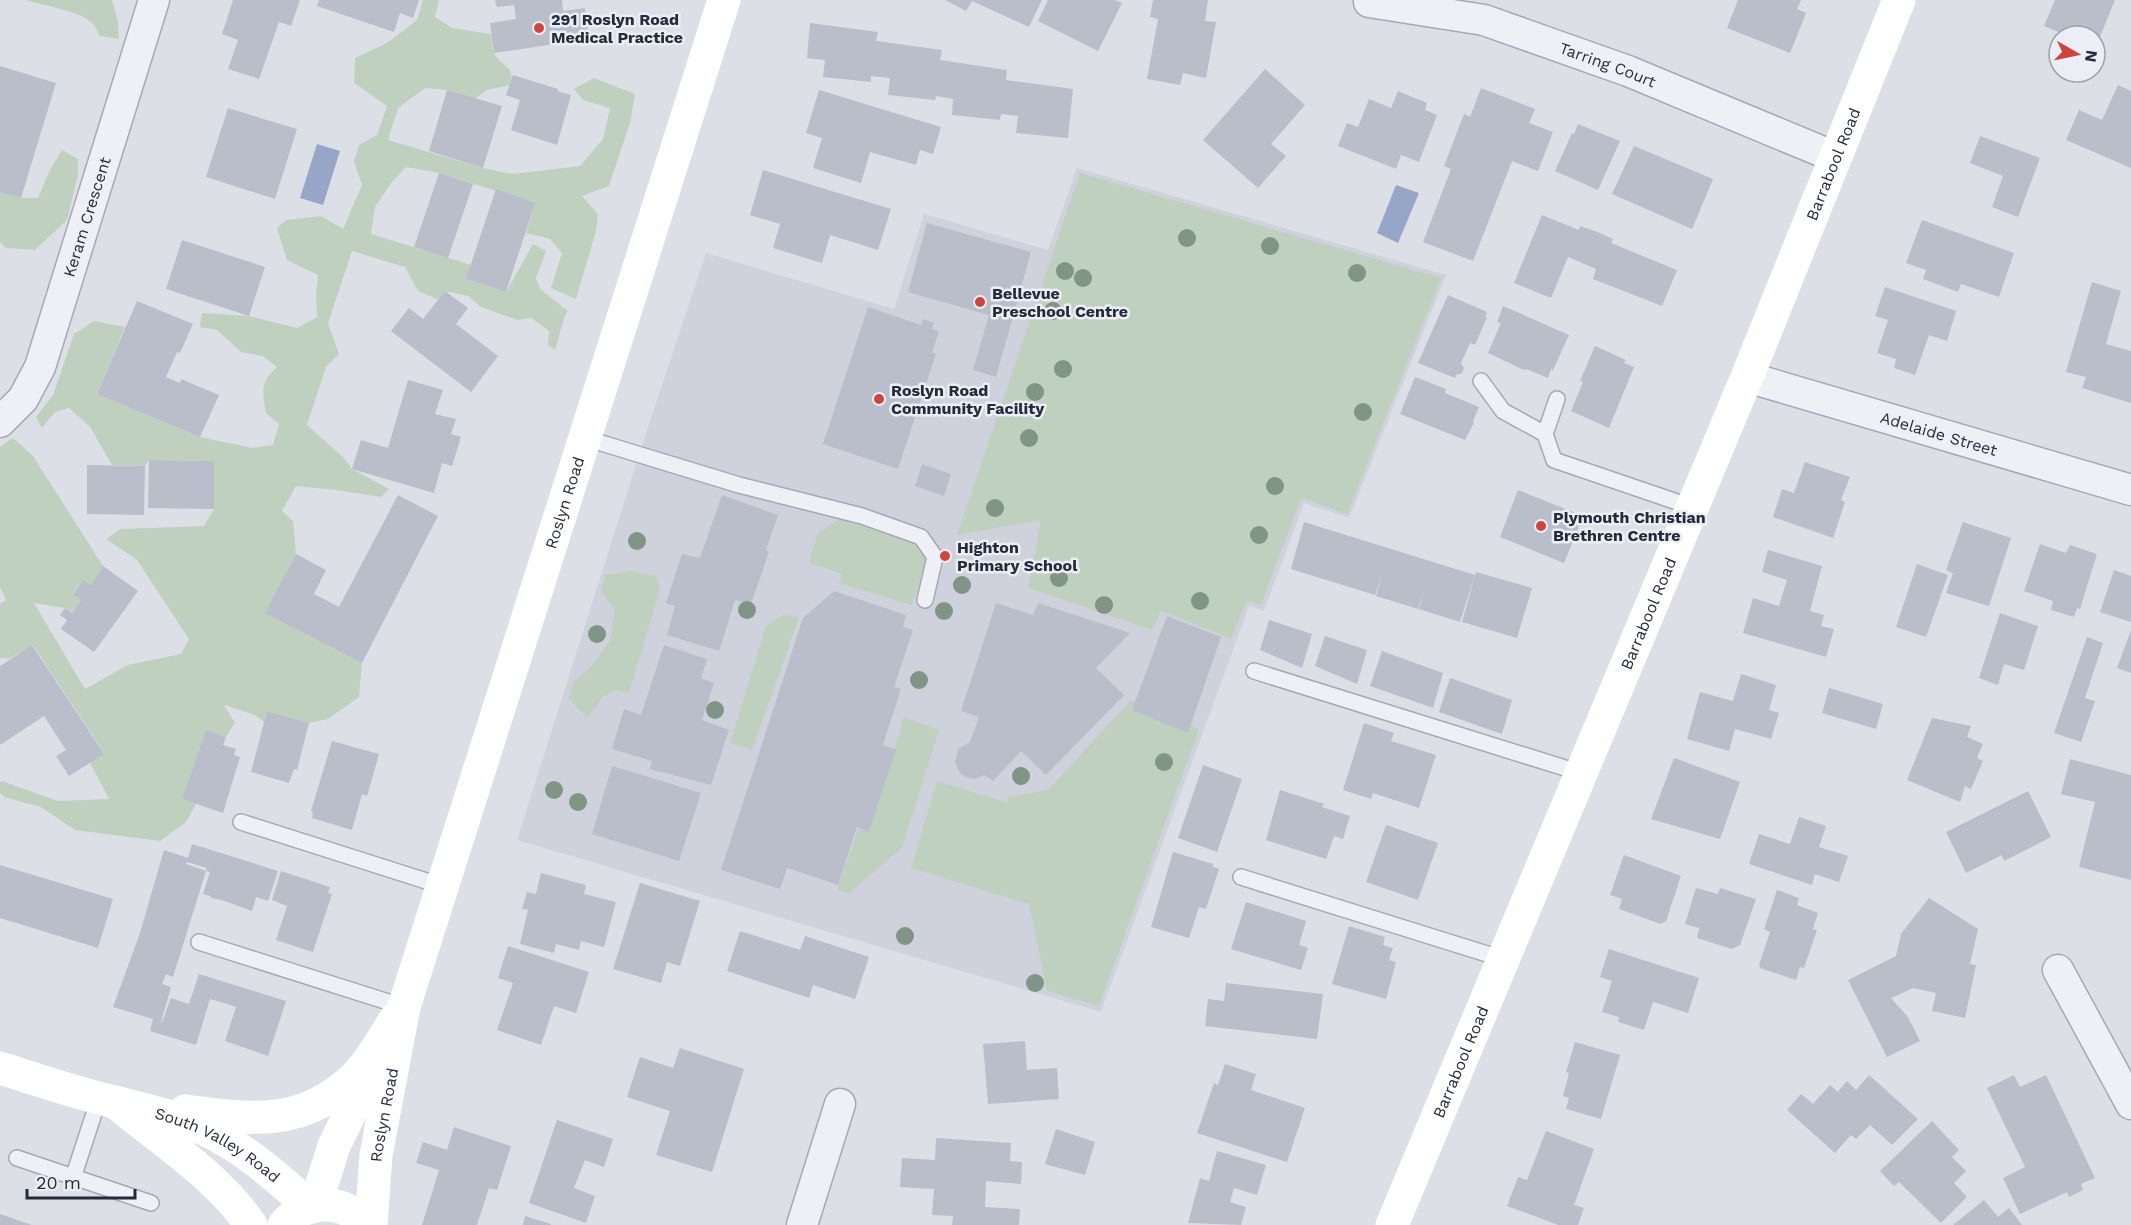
<svg xmlns="http://www.w3.org/2000/svg" width="2131" height="1225" viewBox="0 0 2131 1225" font-family="'Work Sans',sans-serif">
  <style>
    .built { fill: #cfd1dc }
    .green { fill: #bfd1be }
    .water { fill: #97a5c8 }
    .building { fill: #babdca }
    .lines { fill: none; stroke-linecap: round; stroke-linejoin: round }
    .lane-casing { stroke: #a6a9b4; stroke-width: 18 }
    .street-casing { stroke: #a6a9b4; stroke-width: 33 }
    .lane { stroke: #eff0f5; stroke-width: 15 }
    .street { stroke: #eff0f5; stroke-width: 30 }
    .secondary { stroke: #fff; stroke-width: 33 }
    .tree { fill: #809585 }
    .poi-dot { fill: #ce453f; stroke: #eceef5; stroke-width: 2 }
    .labels { text-anchor: middle; stroke-width: 5; stroke-linejoin: round; paint-order: stroke }
    .poi-label { font-size: 16px; font-weight: bold; fill: #262a3d; stroke: #eceef5; text-anchor: start }
    .street-label { font-size: 16px; fill: #262a3d; stroke: #eceef5 }
  </style>
  <rect width="100%" height="100%" fill="#dddfe7"/>
  <path class="built" d="M1077,168L1446,275L1349,518L1304,503L1264,611L1249,606L1101,1012L517,840L647,430L706,253L894,309L924,214L1048,250Z"/>
  <path class="green" d="M26,0H112L118,22L119,39L100,36C98,33 96,27 93,24C82,11 43,6 26,0Z
    M423,0H439L435,17L452,28L491,34C492,39 492,48 494,53C501,67 516,65 510,85L487,90L475,99L447,90L425,88L398,108L388,140L483,168L513,174L580,166L603,139L610,108L583,100L574,89L594,78L635,94L630,123L609,186L582,196L598,214L596,231L576,299L551,288L562,253L550,239L526,233L535,203L439,173L406,167L391,183L375,207L371,234L471,265L466,279L506,292L533,244L546,251L536,278L540,289L568,311L564,318L555,350L548,345L549,331L531,318L517,320L481,307L468,296L445,291L439,300L418,291L405,267L352,251L328,323L339,354L326,367L307,425L343,457L352,469L389,489L381,497L336,490L296,486L282,511L293,521L296,554L266,613L362,663L359,697L328,719L309,723L267,711L264,722L255,715L224,705L235,723L226,737L206,730L182,799L196,804L186,822L160,841L75,830L41,807L4,797L0,793V783L2,781L58,801L109,799L90,763L104,753L33,645L9,659L0,658V604L6,600L0,587V447L13,438L33,456L103,566L91,585L83,580L73,594L81,600L72,612L65,608L34,603L85,689L128,665L181,654L189,639L137,560L106,539L120,529L204,526L214,509V461L149,460L145,466L112,465L90,427L69,408L55,412L42,428L36,417L53,395L74,334L94,321L125,327L97,394L200,437L253,448L273,445L279,424L266,413C262,392 260,382 277,367L263,356L241,352L217,330L200,327L202,313L249,316L297,328L317,317L316,293L318,275L287,260L277,228L286,220L321,216L343,229L362,185L354,161L359,145L377,135L387,106L354,83L355,58L387,43L417,20Z
    M62,150L78,159V175L67,220L35,250L6,248L0,242V192L21,198H38L49,172Z
    M1080,173L1441,278L1347,514L1301,498L1261,605L1247,601L1231,639L1161,611L1152,630L1028,588L1041,520L957,535Z
    M842,518L917,544L927,557L926,565L912,605L839,583L842,574L809,562L818,533Z
    M632,571L656,576L660,589L629,693L617,690L603,697L587,718L568,698L574,681L588,670L610,641L615,610L601,591L605,575Z
    M784,614L799,618L752,750L730,743L766,626Z
    M1131,700L1199,729L1099,1006L1047,991L1029,904L911,868L937,781L1009,803L1008,797L1048,790Z
    M904,717L939,730L902,848L848,894L837,889L859,828L869,832Z"/>
  <path class="water" d="M317,144L340,151L323,205L300,198Z
    M1396,185L1419,193L1398,243L1377,233Z"/>
  <path class="building" d="M233,0H300L291,26L279,22L259,79L228,69L238,40L222,34Z
    M319,0H419L413,18L400,13L394,32L317,6Z
    M495,0H562L563,11L585,8L589,39L494,53L490,23L516,19L514,5L497,7Z
    M945,0H1042L1029,27L972,1L966,11Z
    M1048,0H1115L1122,3L1098,51L1038,21Z
    M1153,0H1208L1205,21L1216,22L1206,78L1183,73L1180,85L1147,79L1158,19L1150,17Z
    M1738,0H1801L1797,9L1806,13L1790,53L1727,28Z
    M2055,0H2115L2095,49V36H2068L2044,26Z
    M810,23L878,32L876,41L942,50L940,60L1007,70L1006,80L1073,89L1068,138L1016,133L1018,116L1001,114L1000,120L952,115L953,99L936,96L935,100L888,95L890,78L871,76V82L823,77L825,60L807,58Z
    M0,66L56,83L21,198L0,192Z
    M1265,69L1305,105L1271,144L1286,156L1258,188L1203,140Z
    M513,75L558,89L557,91L571,95L557,145L511,130L520,100L506,95Z
    M2118,85L2131,91V168L2066,140L2079,110L2102,120Z
    M1481,88L1535,109L1529,123L1553,132L1538,171L1512,161L1473,261L1423,242L1451,169L1444,166L1464,114L1470,117Z
    M447,90L502,106L483,168L429,151Z
    M819,90L941,127L933,154L920,150L916,165L870,152L861,183L813,168L822,138L806,133Z
    M1398,91L1427,103L1425,110L1437,115L1419,162L1401,155L1396,169L1338,146L1347,123L1358,127L1369,99L1391,108Z
    M228,108L297,129L275,199L206,177Z
    M1578,124L1620,141L1598,190L1555,171L1572,133L1574,134Z
    M1980,136L2040,158L2018,217L1992,207L2003,176L1970,163Z
    M1634,146L1713,179L1692,229L1612,194Z
    M763,170L891,209L878,250L830,235L822,263L773,248L780,224L750,215Z
    M439,173L473,184L448,258L414,247Z
    M496,189L535,203L506,292L466,279Z
    M1542,215L1579,230L1580,226L1595,231L1613,239L1611,243L1677,270L1662,306L1593,279L1596,269L1568,257L1551,298L1514,283Z
    M1922,220L2014,253L1999,297L1961,284L1958,292L1923,279L1926,270L1906,263Z
    M927,223L1031,252L996,377L973,370L989,315L908,292Z
    M182,240L265,267L249,316L166,289Z
    M2092,282L2121,291L2106,344L2131,351V403L2082,388L2086,377L2066,372Z
    M1885,287L1956,311L1947,341L1929,335L1915,375L1894,368L1896,359L1877,353L1888,320L1875,316Z
    M445,291L468,308L456,324L498,356L471,392L391,331L409,308L423,319Z
    M1448,295L1487,312L1485,317H1487L1475,345L1470,343L1461,363L1464,368L1462,373L1456,375L1455,378L1418,363Z
    M137,301L193,324L180,353L177,352L166,377L180,383L181,379L219,395L200,437L97,394Z
    M1503,306L1569,335L1553,370L1551,369L1548,378L1526,369L1524,370L1488,353L1501,323L1497,322Z
    M868,307L921,325L923,319L934,323L932,329L939,331L932,353L936,354L898,469L823,444Z
    M1595,346L1626,360L1624,363L1634,367L1609,428L1571,411L1583,382L1580,381Z
    M1415,377L1446,389L1445,393L1479,407L1473,421L1474,423L1465,440L1400,414Z
    M408,380L443,390L435,414L456,419L451,434L461,437L452,466L442,463L434,493L352,469L361,440L388,448Z
    M149,460L214,461V509L148,508Z
    M1805,462L1850,477L1841,500L1845,502L1833,538L1773,517L1782,489L1794,493Z
    M922,464L951,474L944,496L915,486Z
    M87,465L145,466L144,515L87,514Z
    M1518,490L1583,516L1564,563L1500,537Z
    M398,495L438,516L362,663L265,613L296,554L326,570L314,594L339,607Z
    M722,495L778,515L766,550L769,552L751,604L735,600L719,651L667,635L675,606L666,603L682,554L700,558Z
    M1304,522L1475,575L1460,622L1419,609L1424,591L1418,609L1376,596L1382,576L1375,595L1291,569Z
    M1963,522L2011,538L1989,606L1946,593L1953,573L1946,570Z
    M2040,544L2066,553L2070,545L2097,554L2080,609L2077,608L2074,617L2051,610L2053,601L2024,591Z
    M1768,550L1822,566L1810,611L1824,615L1821,626L1834,629L1826,657L1743,633L1753,598L1779,606L1787,580L1762,572Z
    M1917,564L1948,575L1926,637L1896,627Z
    M103,566L138,591L94,652L61,629L67,620L60,615L65,608L72,613L81,600L73,595L83,580L91,585Z
    M2114,570L2131,576V622L2100,612Z
    M1476,572L1532,588L1517,638L1462,622Z
    M834,591L906,615L903,627L913,630L894,687L901,689L883,745L896,750L869,832L857,827L838,885L787,868L780,889L721,870L803,618Z
    M996,603L1033,615L1038,603L1130,633L1096,668L1124,695L1046,775L1021,751L993,781L984,775L975,779L966,777L960,773L955,763L958,749L970,742L979,717L961,711Z
    M2000,613L2038,626L2024,670L2004,664L1998,685L1979,678Z
    M1167,616L1221,637L1188,733L1132,710Z
    M1269,620L1312,634L1302,668L1260,650Z
    M2131,630V673L2117,668Z
    M1325,636L1367,650L1357,684L1315,666Z
    M2087,637L2103,643L2085,698L2095,701L2081,742L2054,733Z
    M32,645L104,754L69,776L56,756L66,750L44,716L0,745V666Z
    M664,645L707,659L701,678L714,683L702,720L729,730L711,785L650,769L652,761L612,749L624,709L641,715Z
    M1382,651L1443,673L1433,708L1370,686Z
    M1741,674L1776,685L1769,710L1779,713L1771,739L1735,729L1729,751L1687,739L1700,692L1733,701Z
    M1450,678L1512,700L1502,734L1439,712Z
    M1829,688L1883,704L1876,729L1822,713Z
    M267,711L309,723L297,770L294,769L289,783L251,772Z
    M1932,718L1971,726L1967,737L1983,744L1977,758L1983,761L1971,789L1965,786L1960,802L1907,780Z
    M1364,723L1394,733L1391,741L1436,755L1419,808L1373,793L1371,799L1343,790Z
    M206,730L226,737L223,745L236,749L234,755L240,757L223,813L182,799Z
    M332,741L379,754L367,796L362,794L352,830L312,818L313,812L311,811Z
    M1674,758L1740,782L1720,839L1651,819Z
    M2070,759L2131,775V880L2079,867L2095,802L2061,794Z
    M1203,765L1242,779L1217,852L1178,838Z
    M612,766L701,793L679,861L592,834Z
    M1280,790L1324,804L1322,807L1350,816L1343,839L1334,836L1326,859L1266,840Z
    M2028,791L2051,837L2004,861L2002,855L1966,873L1946,832Z
    M1799,817L1826,826L1819,847L1848,856L1839,882L1815,874L1812,885L1749,864L1759,834L1790,844Z
    M1386,825L1438,843L1418,900L1366,882Z
    M192,844L278,871L268,901L256,897L252,911L222,900L211,898V896L203,894L210,872L206,871L207,868L187,862L186,864L206,871L173,977L166,974L162,984L171,987L161,1022H162L171,998L189,1004L199,974L286,1001L268,1056L225,1041L236,1007L227,1004L210,999L196,1045L150,1031L153,1019L113,1007L140,933L164,850L188,858Z
    M1173,852L1213,864V867L1219,869L1206,909L1199,907L1189,938L1151,927Z
    M1624,855L1681,876L1666,921L1661,924L1619,909L1622,899L1610,895Z
    M0,865L113,899L98,948L0,918Z
    M281,871L330,887L328,893L332,894L313,952L276,940L287,906L272,900Z
    M541,873L586,885L584,894L616,902L604,947L581,941L579,950L556,944L554,953L520,944L528,910L522,909L527,892L536,894Z
    M640,883L700,901L680,966L667,962L661,983L613,969Z
    M1696,888L1718,894L1720,888L1756,899L1740,945L1732,949L1697,938L1699,928L1685,924Z
    M1777,890L1799,898L1797,905L1818,913L1813,929L1817,930L1804,968L1800,967L1796,980L1760,968L1759,965L1770,932L1764,929Z
    M1929,898L1978,929L1970,964L1976,965L1965,1018L1932,1011L1936,993L1913,988L1891,998L1908,1017L1920,1041L1887,1057L1848,980L1896,956L1901,934Z
    M1246,902L1306,921L1299,945L1308,948L1301,970L1231,949Z
    M1349,926L1385,937L1383,945L1393,948L1389,960L1396,962L1386,999L1332,984Z
    M740,931L800,950L805,936L869,957L855,999L813,985L809,998L727,971Z
    M508,946L589,972L576,1013L554,1006L541,1045L497,1030L513,983L498,978Z
    M1609,949L1699,978L1688,1013L1653,1002L1644,1030L1618,1022L1619,1017L1602,1012L1612,981L1600,977Z
    M1226,983L1323,994L1317,1039L1205,1026L1208,999L1224,1001Z
    M1025,1041L1027,1070L1057,1068L1059,1099L988,1104L983,1044Z
    M1575,1042L1620,1055L1601,1119L1566,1109L1569,1098L1563,1096L1569,1073L1566,1072Z
    M680,1048L744,1069L712,1172L656,1155L670,1111L627,1097L640,1057L673,1068Z
    M1225,1064L1256,1074L1251,1090L1305,1108L1287,1162L1197,1133L1214,1083L1218,1085Z
    M1869,1075L1918,1119L1892,1145L1870,1125L1856,1139L1851,1135L1835,1153L1787,1110L1801,1094L1813,1104L1830,1085L1838,1092L1847,1081L1856,1090Z
    M2014,1075L2020,1087L2046,1075L2095,1178L2081,1184L2083,1190L2069,1197L2067,1192L2020,1214L2003,1178L2025,1167L1987,1088Z
    M557,1120L613,1139L604,1167L585,1160L574,1188L595,1196L586,1223L529,1203Z
    M1932,1121L1959,1150L1952,1157L1966,1171L1954,1183L1967,1197L1941,1223L1899,1182L1894,1186L1880,1171Z
    M454,1127L511,1146L497,1190L489,1188L477,1225H422L439,1170L416,1163L423,1142L447,1150Z
    M1056,1129L1095,1142L1085,1175L1045,1164Z
    M1546,1131L1594,1149L1574,1205L1584,1208L1578,1225H1558L1507,1206L1518,1177L1527,1180Z
    M936,1138L1011,1143L1010,1161L1022,1162L1021,1184L986,1181L985,1207L1020,1209L1019,1225H952L953,1216L932,1215L934,1189L900,1187L902,1158L935,1160Z
    M1217,1151L1266,1165L1257,1195L1234,1188L1230,1202L1246,1207L1241,1225L1188,1223L1200,1178L1209,1181Z
    M1984,1200L1998,1217L2009,1208L2022,1225H1953Z
    M0,1214L32,1225H0Z
    M525,1216L551,1224V1225H523Z"/>
  <g class="lines">
    <defs>
      <path id="lane" d="M1481,381L1503,411L1545,434
        M1557,399L1545,434L1554,460L1692,507
        M585,438L739,485L862,516L921,537L935,557L925,600
        M1254,671L1581,773
        M241,822L442,886
        M1241,877L1503,959
        M199,942L404,1007
        M17,1158L151,1203
        M73,1178L99,1098"/>
      <g id="street">
        <path id="s1" d="M1369,2L1484,20L1628,71L1835,157"/>
        <path id="s2" d="M1747,377L2131,490"/>
        <path id="s3" d="M0,422L23,399L40,367L154,0"/>
        <path d="M2058,970L2131,1104"/>
        <path d="M802,1225L840,1104"/>
      </g>
    </defs>
    <use href="#lane" class="lane-casing"/>
    <use href="#street" class="street-casing"/>
    <use href="#lane" class="lane"/>
    <use href="#street" class="street"/>
    <g class="secondary">
      <path id="s4" d="M0,1068C38,1080 76,1093 115,1102C154,1112 192,1120 228,1142C258,1160 284,1184 311,1207"/>
      <path d="M121,1107C165,1143 218,1177 251,1225"/>
      <path d="M185,1111C250,1119 301,1128 354,1078C371,1062 383,1038 396,1018"/>
      <path d="M315,1206L334,1146L370,1072"/>
      <path d="M284,1225C305,1199 345,1198 366,1225"/>
      <path id="s5" d="M371,1225L376,1155L404,1007L724,0"/>
      <path id="s6" d="M1392,1225L1747,377L1899,0"/>
    </g>
  </g>
  <g class="tree">
    <circle cx="1187" cy="238" r="9"/>
    <circle cx="1270" cy="246" r="9"/>
    <circle cx="1065" cy="271" r="9"/>
    <circle cx="1357" cy="273" r="9"/>
    <circle cx="1083" cy="278" r="9"/>
    <circle cx="1053" cy="311" r="9"/>
    <circle cx="1063" cy="369" r="9"/>
    <circle cx="1035" cy="392" r="9"/>
    <circle cx="1363" cy="412" r="9"/>
    <circle cx="1029" cy="438" r="9"/>
    <circle cx="1275" cy="486" r="9"/>
    <circle cx="995" cy="508" r="9"/>
    <circle cx="1259" cy="535" r="9"/>
    <circle cx="637" cy="541" r="9"/>
    <circle cx="1059" cy="578" r="9"/>
    <circle cx="962" cy="585" r="9"/>
    <circle cx="1200" cy="601" r="9"/>
    <circle cx="1104" cy="605" r="9"/>
    <circle cx="747" cy="610" r="9"/>
    <circle cx="944" cy="611" r="9"/>
    <circle cx="597" cy="634" r="9"/>
    <circle cx="919" cy="680" r="9"/>
    <circle cx="715" cy="710" r="9"/>
    <circle cx="1164" cy="762" r="9"/>
    <circle cx="1021" cy="776" r="9"/>
    <circle cx="554" cy="790" r="9"/>
    <circle cx="578" cy="802" r="9"/>
    <circle cx="905" cy="936" r="9"/>
    <circle cx="1035" cy="983" r="9"/>
  </g>
  <g class="poi-dot">
    <circle cx="539" cy="28" r="6"/>
    <circle cx="980" cy="302" r="6"/>
    <circle cx="879" cy="399" r="6"/>
    <circle cx="1541" cy="526" r="6"/>
    <circle cx="945" cy="556" r="6"/>
  </g>
  <g class="labels">
    <g class="poi-label">
      <text x="551" y="25">291 Roslyn Road<tspan x="551" dy="18">Medical Practice</tspan></text>
      <text x="992" y="299">Bellevue<tspan x="992" dy="18">Preschool Centre</tspan></text>
      <text x="891" y="396">Roslyn Road<tspan x="891" dy="18">Community Facility</tspan></text>
      <text x="1553" y="523">Plymouth Christian<tspan x="1553" dy="18">Brethren Centre</tspan></text>
      <text x="957" y="553">Highton<tspan x="957" dy="18">Primary School</tspan></text>
    </g>
    <g class="street-label">
      <text dy="6" stroke="none"><textPath href="#s1" startOffset="248">Tarring Court</textPath></text>
      <text dy="6" stroke="none"><textPath href="#s6" startOffset="1149">Barrabool Road</textPath></text>
      <text dy="6" stroke="none"><textPath href="#s3" startOffset="226">Keram Crescent</textPath></text>
      <text dy="6" stroke="none"><textPath href="#s2" startOffset="200">Adelaide Street</textPath></text>
      <text dy="6" stroke="none"><textPath href="#s5" startOffset="750">Roslyn Road</textPath></text>
      <text dy="6" stroke="none"><textPath href="#s6" startOffset="663">Barrabool Road</textPath></text>
      <text dy="6" stroke="none"><textPath href="#s6" startOffset="177">Barrabool Road</textPath></text>
      <text dy="6" stroke="none"><textPath href="#s5" startOffset="111">Roslyn Road</textPath></text>
      <text dy="6" stroke="none"><textPath href="#s4" startOffset="232">South Valley Road</textPath></text>
    </g>
  </g>
  <g transform="translate(2077 54) rotate(99)"><circle r="28" fill="#eceef5" stroke="#9da0ab" stroke-width="1.5"/>
  <path d="M0-4.5L10 22L0 15L-10 22Z" fill="#ce453f"/>
  <text y="-9" font-size="16" font-weight="bold" text-anchor="middle" fill="#262a3d">N</text>
  </g>
  <path d="M27 1189v9h108v-9" fill="none" stroke="#262a3d" stroke-width="3"/>
  <text x="36" y="1189" font-size="18" fill="#262a3d" stroke="#eceef5" stroke-width="4.5" paint-order="stroke">20 m</text>
</svg>
